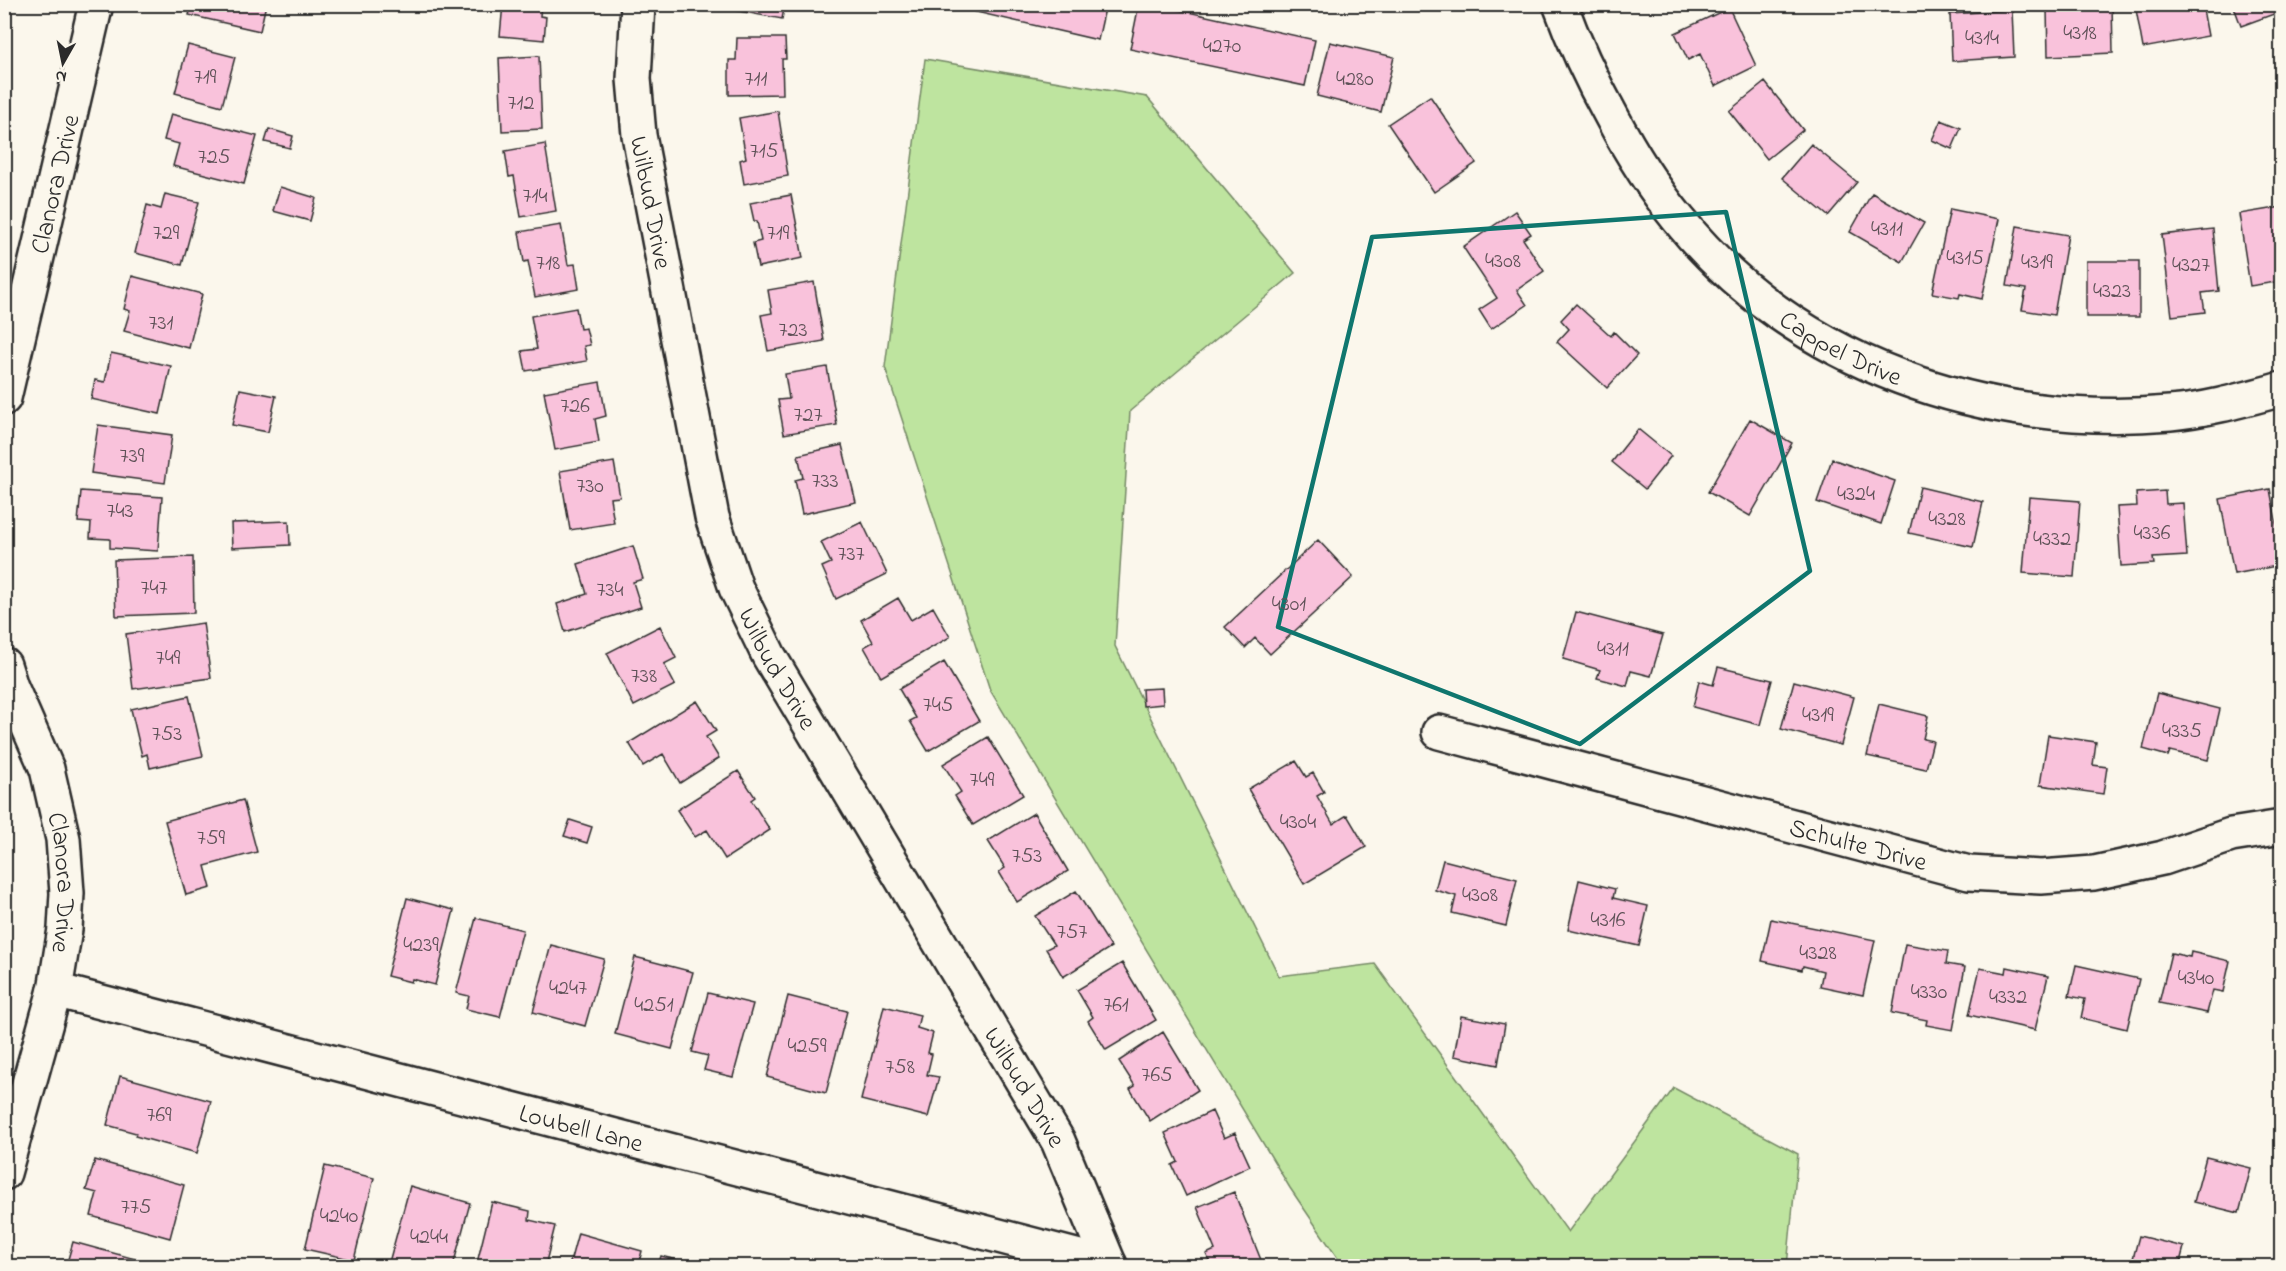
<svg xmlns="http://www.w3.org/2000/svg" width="2286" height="1271" viewBox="0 0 2286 1271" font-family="'Indie Flower',sans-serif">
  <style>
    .green { fill: #bee49f; stroke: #748865; stroke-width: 1.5 }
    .building { fill: #f9c2db; stroke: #2b2b2b; stroke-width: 1.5 }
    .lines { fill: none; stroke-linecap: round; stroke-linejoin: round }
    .minor-casing { stroke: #2b2b2b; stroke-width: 38 }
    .minor { stroke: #fbf7ec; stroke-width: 33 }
    .marked { fill: none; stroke: #0f766e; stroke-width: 4.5; stroke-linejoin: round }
    .labels { text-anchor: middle; stroke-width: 4.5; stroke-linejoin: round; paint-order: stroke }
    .number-label { font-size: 22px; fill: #5e5157 }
    .street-label { font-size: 26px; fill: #2b2b2b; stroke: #fbf7ec }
  </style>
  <rect width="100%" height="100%" fill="#fbf7ec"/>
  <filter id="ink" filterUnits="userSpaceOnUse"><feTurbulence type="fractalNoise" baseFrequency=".0167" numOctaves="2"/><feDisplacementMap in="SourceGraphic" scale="12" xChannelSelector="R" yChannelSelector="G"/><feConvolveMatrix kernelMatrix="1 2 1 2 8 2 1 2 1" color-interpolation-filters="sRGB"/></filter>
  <g filter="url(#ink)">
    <path class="green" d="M925,59L1147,97L1295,273L1130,411L1115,646L1279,976L1375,964L1568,1232L1674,1088L1798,1154L1787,1266H1343L1290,1188L990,690L885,367Z"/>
    <path class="building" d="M192,4H266L260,31L189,15Z
      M503,4H541L540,16L546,17L544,40L500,36Z
      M734,4H785L782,19L733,10Z
      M942,4H1106L1098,40Z
      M1139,4H1152L1315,40L1305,86L1130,49Z
      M2079,4H2112L2113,53L2048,56L2047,9L2080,8Z
      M2135,4H2202L2208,36L2143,48Z
      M2233,4H2282V11L2241,26Z
      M1729,8L1756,66L1715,86L1700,54L1688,60L1675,33Z
      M2012,10L2014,57L1952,61L1950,14Z
      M737,38H785L786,59H782L783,94L729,95V60H736Z
      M1330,42L1394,57L1381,112L1317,96Z
      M188,45L235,57L222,106L175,93Z
      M539,56L542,129L502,131L499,58Z
      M1765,82L1803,130L1767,159L1729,111Z
      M1430,96L1476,163L1434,192L1388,124Z
      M778,111L788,176L744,184L740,160L746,158L739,118Z
      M171,114L257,136L244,184L173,166L179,144L164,140Z
      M1941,120L1961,128L1952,149L1932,140Z
      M269,129L293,136L290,148L265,142Z
      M545,144L556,211L521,217L514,176L509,177L505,151Z
      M1811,144L1857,182L1828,216L1782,178Z
      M280,187L316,198L310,221L273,211Z
      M1872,193L1924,223L1902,262L1850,232Z
      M165,194L199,202L182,265L135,253L147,205L161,209Z
      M791,195L803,258L758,267L753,243L761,241L757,221H754L750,203Z
      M2282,207V281L2250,286L2239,214Z
      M1950,209L1999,219L1982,299L1960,294L1959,298L1932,293Z
      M1515,211L1531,234L1523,239L1544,271L1517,290L1527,305L1491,329L1479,310L1497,298L1463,247Z
      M561,225L568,265L575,264L579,289L535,297L528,261L524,262L519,232Z
      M2017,226L2068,235L2054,315L2022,310L2026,289L2007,286Z
      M2213,229L2219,291L2202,293L2205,312L2172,316L2162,235Z
      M2086,261H2139V317H2086Z
      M132,276L202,294L189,348L124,331L130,311L124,309Z
      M814,282L824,341L768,351L761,315L772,313L768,290Z
      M1576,304L1611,336L1614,332L1637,355L1607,388L1557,342L1569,329L1561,320Z
      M576,308L580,329L586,328L590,345L584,346L587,361L526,371L522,351L537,349L531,316Z
      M111,353L171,366L160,414L91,399L95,380L105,382Z
      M827,367L837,425L784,434L778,400L789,399L785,374Z
      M600,382L606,416L595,419L599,442L555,450L544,392Z
      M240,389L276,396L268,432L232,425Z
      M1750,419L1792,443L1750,516L1708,492Z
      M98,425L172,435L165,483L91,473Z
      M1638,429L1671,456L1645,489L1612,462Z
      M842,445L856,502L802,514L795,480L803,478L798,455Z
      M1832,459L1895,481L1881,524L1817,502Z
      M614,462L620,497L610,498L614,523L570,530L560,471Z
      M1920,487L1983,502L1973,547L1909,533Z
      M2270,489L2282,553V565L2234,574L2220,499Z
      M81,491L162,497L158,551L110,548V539L90,538L91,523L78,522Z
      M2165,491L2166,504L2183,503L2187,556L2153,558L2154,564L2121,566L2117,507L2137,506L2136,493Z
      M2029,497L2080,501L2074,577L2023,573Z
      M289,521L290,545L232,548L231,523Z
      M862,522L887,574L836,599L822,567L831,563L821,542Z
      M1318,540L1353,577L1270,654L1255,638L1245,648L1225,627Z
      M633,546L643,579L633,582L641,607L565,632L557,604L587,594L578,564Z
      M193,557L194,613L116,616L114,560Z
      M898,598L911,620L933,607L950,637L881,677L864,647L873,642L861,620Z
      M1576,612L1663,635L1651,676L1631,671L1627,686L1597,678L1600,670L1563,659Z
      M203,623L211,678L133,689L126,634Z
      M660,626L676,658L664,664L675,685L634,706L607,653Z
      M944,662L979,721L928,751L910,721L916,718L899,689Z
      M1718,667L1772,680L1760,725L1693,707L1699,681L1713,685Z
      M1794,681L1854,697L1841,745L1781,729Z
      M1162,688L1163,704L1143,706L1142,689Z
      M2157,693L2220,709L2208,760L2170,751L2168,756L2143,749Z
      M189,696L203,756L150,768L147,754L142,756L131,709Z
      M697,701L716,731L706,737L719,758L680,783L663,754L643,766L629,743Z
      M1879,704L1928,716L1923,739L1933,741L1926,769L1867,756Z
      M2048,735L2096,742L2093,765L2107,767L2103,794L2040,785Z
      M988,737L1023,795L973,825L955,796L961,792L943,764Z
      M1296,761L1306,777L1313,773L1324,792L1317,796L1333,824L1347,815L1366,847L1304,884L1248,789Z
      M738,771L755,797L751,800L770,830L725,859L707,830L695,837L677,810Z
      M243,800L257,852L205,866L211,888L186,895L165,821Z
      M1034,813L1068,871L1017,902L999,872L1005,868L988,841Z
      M570,820L592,827L587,843L564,836Z
      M1443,860L1517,879L1506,926L1452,913L1456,896L1435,890Z
      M1579,880L1615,889L1613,898L1648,906L1639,946L1568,930Z
      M1076,891L1111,947L1063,977L1046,949L1054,945L1035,916Z
      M407,898L454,910L435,985L412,979L411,982L387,976Z
      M476,918L523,930L500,1017L466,1009L469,996L456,993Z
      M1771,919L1875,940L1863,995L1820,986L1823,971L1803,966L1802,970L1762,961Z
      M1905,944L1948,951L1946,964L1965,967L1953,1030L1926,1025L1927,1020L1892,1013Z
      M551,945L604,959L585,1026L533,1012Z
      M2191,952L2230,961L2223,992L2213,990L2207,1013L2159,1003L2171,953L2190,957Z
      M635,957L693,972L672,1049L615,1034Z
      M1122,963L1156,1020L1106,1050L1088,1021L1093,1017L1077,990Z
      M2076,965L2139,979L2127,1029L2081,1018L2085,999L2069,996Z
      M2007,967L2048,976L2035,1030L1969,1015L1980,968L2006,973Z
      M708,993L753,1004L733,1077L704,1070L708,1056L692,1052Z
      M788,996L847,1011L826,1093L767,1077Z
      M884,1006L920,1015L917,1028L933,1033L928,1053L932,1054L927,1075L939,1077L928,1117L861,1100Z
      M1461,1016L1505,1024L1498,1065L1454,1056Z
      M1163,1032L1198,1090L1150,1121L1130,1089L1135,1086L1119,1061Z
      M120,1076L211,1101L197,1153L135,1136L136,1133L107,1125Z
      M1212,1111L1224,1138L1235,1133L1250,1166L1186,1196L1172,1165L1178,1162L1165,1133Z
      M2206,1157L2251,1168L2239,1213L2194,1202Z
      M95,1160L184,1185L170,1238L91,1216L97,1193L86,1190Z
      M325,1166L374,1178L354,1260L305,1249Z
      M410,1186L470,1203L453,1266H388Z
      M1234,1192L1261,1260L1245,1266H1212L1206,1254L1215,1250L1197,1207Z
      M492,1202L530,1211L529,1220L555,1226L545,1266H489L477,1263Z
      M578,1233L642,1251L638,1266H569Z
      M2139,1236L2184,1247L2179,1266H2131Z
      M73,1242L157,1265V1266H66Z
      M661,1256L700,1266H658Z"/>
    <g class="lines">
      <defs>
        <g id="minor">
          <path id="s1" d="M638,4L634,79L639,135L712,517L736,588L769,656L1058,1141L1110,1266"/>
          <path id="s2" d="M1560,4C1574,43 1592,81 1612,117C1631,153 1653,188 1679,220C1797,365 1987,429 2170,413C2208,410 2245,399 2282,389"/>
          <path id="s3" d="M4,398L96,4"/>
          <path id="s4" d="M4,665L11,687L47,769L63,839L67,893L65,929L55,990L4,1173"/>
          <path id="s5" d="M1439,732L1969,873L2041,877L2094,873L2163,858L2231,835L2282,827"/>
          <path id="s6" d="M55,990L1110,1265"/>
        </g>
      </defs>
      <use href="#minor" class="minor-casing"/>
      <use href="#minor" class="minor"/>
    </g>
  </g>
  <path class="marked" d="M1726,212L1810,571L1580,744L1278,627L1372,237Z"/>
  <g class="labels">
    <g class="number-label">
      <text x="2080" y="39">4318</text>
      <text x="1982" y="44">4314</text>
      <text x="1222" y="52">4270</text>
      <text x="205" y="83">719</text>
      <text x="756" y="85">711</text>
      <text x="1355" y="85">4280</text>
      <text x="521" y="109">712</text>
      <text x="764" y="157">715</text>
      <text x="214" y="163">725</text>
      <text x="535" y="202">714</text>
      <text x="1887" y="235">4311</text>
      <text x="166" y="239">729</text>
      <text x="778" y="239">719</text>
      <text x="1965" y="264">4315</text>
      <text x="1503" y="267">4308</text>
      <text x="2037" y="268">4319</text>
      <text x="548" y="269">718</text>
      <text x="2191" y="271">4327</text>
      <text x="2112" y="297">4323</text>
      <text x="161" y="329">731</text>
      <text x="793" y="336">723</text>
      <text x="575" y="412">726</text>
      <text x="808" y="421">727</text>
      <text x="132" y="462">739</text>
      <text x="825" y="487">733</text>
      <text x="590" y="492">730</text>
      <text x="1856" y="500">4324</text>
      <text x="120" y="517">743</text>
      <text x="1947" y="525">4328</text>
      <text x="2152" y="539">4336</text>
      <text x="2052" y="545">4332</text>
      <text x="851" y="560">737</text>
      <text x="154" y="594">747</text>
      <text x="610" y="596">734</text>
      <text x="1289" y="610">4301</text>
      <text x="1613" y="655">4311</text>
      <text x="168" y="664">749</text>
      <text x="644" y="682">738</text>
      <text x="938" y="711">745</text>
      <text x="1818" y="721">4319</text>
      <text x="2182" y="737">4335</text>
      <text x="167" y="740">753</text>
      <text x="982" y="786">749</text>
      <text x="1298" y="828">4304</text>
      <text x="211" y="844">759</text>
      <text x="1027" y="862">753</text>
      <text x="1480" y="901">4308</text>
      <text x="1608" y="926">4316</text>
      <text x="1072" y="938">757</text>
      <text x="421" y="951">4239</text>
      <text x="1818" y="959">4328</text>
      <text x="2196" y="984">4340</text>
      <text x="568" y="994">4247</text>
      <text x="1929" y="998">4330</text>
      <text x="2008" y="1003">4332</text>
      <text x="654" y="1011">4251</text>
      <text x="1116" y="1011">761</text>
      <text x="807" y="1052">4259</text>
      <text x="900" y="1073">758</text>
      <text x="1157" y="1081">765</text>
      <text x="159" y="1121">769</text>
      <text x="136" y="1213">775</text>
      <text x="339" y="1222">4240</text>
      <text x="429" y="1243">4244</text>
    </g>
    <g class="street-label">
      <text dy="9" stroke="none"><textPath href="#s3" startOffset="220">Clanora Drive</textPath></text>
      <text dy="9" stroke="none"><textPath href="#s1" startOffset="200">Wilbud Drive</textPath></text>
      <text dy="9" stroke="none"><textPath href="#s2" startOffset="456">Cappel Drive</textPath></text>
      <text dy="9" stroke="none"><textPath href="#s1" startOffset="686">Wilbud Drive</textPath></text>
      <text dy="9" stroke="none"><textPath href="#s5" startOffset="434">Schulte Drive</textPath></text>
      <text dy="9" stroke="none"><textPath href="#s4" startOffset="228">Clanora Drive</textPath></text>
      <text dy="9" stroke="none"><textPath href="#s1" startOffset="1172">Wilbud Drive</textPath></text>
      <text dy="9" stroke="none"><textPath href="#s6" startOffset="544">Loubell Lane</textPath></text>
    </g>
  </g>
  <rect width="2286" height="1271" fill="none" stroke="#fbf7ec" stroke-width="24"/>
  <rect x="12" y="12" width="2262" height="1247" fill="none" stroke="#2b2b2b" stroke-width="2" filter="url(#ink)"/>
  <g transform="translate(63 63) rotate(189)" stroke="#fbf7ec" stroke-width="4.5" paint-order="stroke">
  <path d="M0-4.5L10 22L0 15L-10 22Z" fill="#2b2b2b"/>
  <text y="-9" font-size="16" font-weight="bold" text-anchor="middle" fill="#2b2b2b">N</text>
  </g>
</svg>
